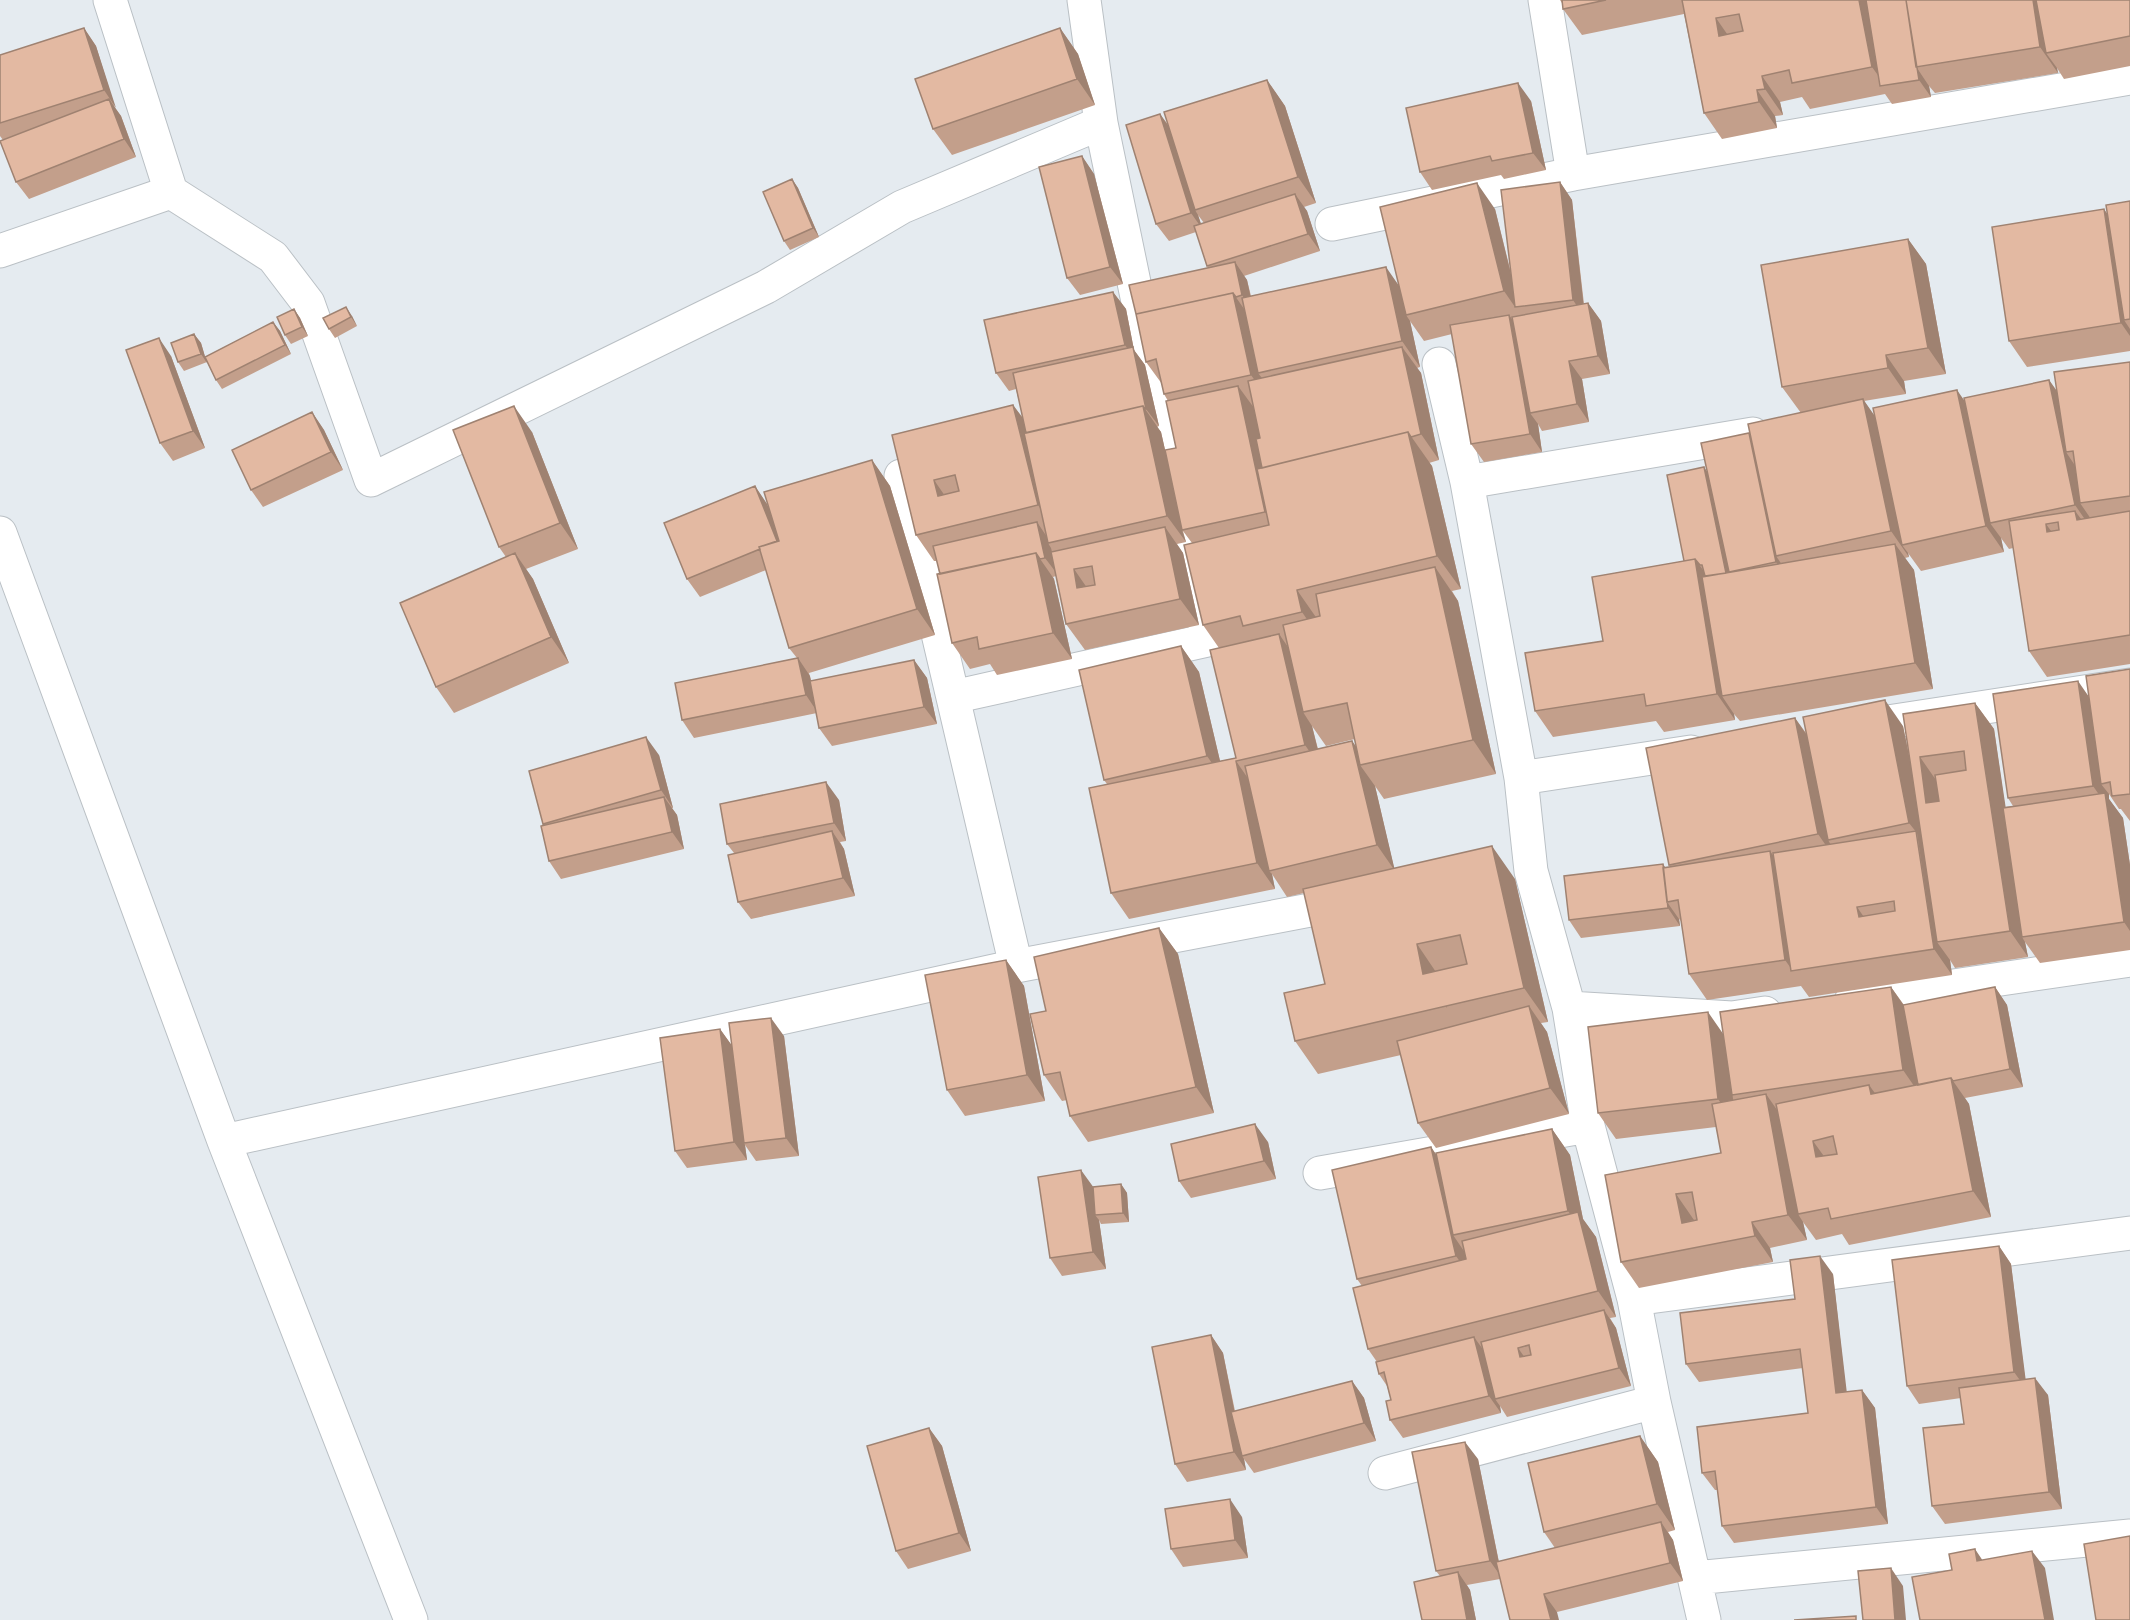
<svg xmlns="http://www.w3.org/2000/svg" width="2130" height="1620" viewBox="0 0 2130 1620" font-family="Figtree,sans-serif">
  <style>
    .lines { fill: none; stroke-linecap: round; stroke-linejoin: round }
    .minor-casing { stroke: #bac0c5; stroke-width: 35 }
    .minor { stroke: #fff; stroke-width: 33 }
    .wall { fill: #c39f8b; fill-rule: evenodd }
    .shaded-wall { fill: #9f8271 }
    .building { fill: #e3b9a2; stroke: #9f8271; stroke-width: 1.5; fill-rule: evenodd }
  </style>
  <rect width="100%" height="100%" fill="#e5ebf0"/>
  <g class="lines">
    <defs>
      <path id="minor" d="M1545,0L1573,174
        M171,192L273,257L308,303L371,480L766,287L902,207L1101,123
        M1332,224L1573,174L2130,78
        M0,251L171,192L110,0
        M1439,364L1467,482
        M901,476L1016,966
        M0,533L224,1141L411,1620
        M953,697L1208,640L1101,123L1084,0
        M1855,727L2130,685
        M1521,778L1691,752
        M1851,1001L2130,960
        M1569,1008L1732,1018L1765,1013
        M224,1141L1016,966L1352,902
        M1320,1173L1588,1126
        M1634,1299L2130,1233
        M1385,1473L1654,1402
        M1695,1578L2130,1536
        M1704,1620L1654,1402L1634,1299L1588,1126L1569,1008L1531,871L1521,778L1467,482L1753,434"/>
    </defs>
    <use href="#minor" class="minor-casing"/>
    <use href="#minor" class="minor"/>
  </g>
  <path class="wall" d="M1560,0H2130V66L2064,79L2057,68L2058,73L1935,93L1929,86L1931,97L1892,104L1885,94L1810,109L1802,97L1780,102L1783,115L1775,116L1777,128L1722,139L1704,113L1684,14L1582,35L1563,9L1562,3Z
    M84,28L96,46L115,108L121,116L136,157L29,199L16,182L3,140L0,136V55Z
    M1060,28L1078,54L1095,105L952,155L933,129Z
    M1267,80L1285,106L1316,203L1304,207L1307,211L1320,251L1244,276L1247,280L1251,296L1399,285L1495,209L1511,273L1560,182L1572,200L1584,304L1588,303L1601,321L1610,374L1582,379L1589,422L1542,431L1538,424L1542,452L1484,462L1471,444L1452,334L1424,341L1410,321L1420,367L1417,368L1421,373L1439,460L1429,463L1432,466L1461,589L1452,591L1458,601L1496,774L1384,799L1375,786L1394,868L1515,879L1548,1022L1541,1023L1547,1032L1569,1114L1436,1148L1418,1123L1401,1055L1318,1074L1295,1041L1325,984L1304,893L1287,897L1272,874L1275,889L1129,919L1111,893L1107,784L1104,780L1181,646L1199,672L1220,761L1236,758L1219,648L1203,625L1192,543L1183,531L1186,542L1177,544L1183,553L1199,625L1085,650L1066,624L1056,576L1053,577L1054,579L1072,659L997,675L990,664L970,669L952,643L937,561H934L916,535L892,435L1013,405L1023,418L1016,389L1009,391L996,373L1113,292L1126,309L1134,350L1145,365L1159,426L1157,427L1161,432L1165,450L1176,448L1168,401L1164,394L1162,384L1146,362L1208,268L1196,232L1169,241L1156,224L1160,114L1169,126ZM1198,215L1204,223L1201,224ZM1312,726L1326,746L1355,739L1356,747L1352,741L1318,749Z
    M1531,101L1546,170L1504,179L1501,175L1432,190L1420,172Z
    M1082,156L1094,174L1123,284L1080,295L1067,278Z
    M792,179L798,188L819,237L790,250L784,241Z
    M2130,201V351L2027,367L2009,341L2107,214Z
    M1908,239L1926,264L1946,374L1904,381L1906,394L1864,401L1875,417L1964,401L2049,380L2057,391L2130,362V664L2047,677L2029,651L2013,548L2009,549L2001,538L2004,552L1921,571L1908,553L1909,557L1905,558L1914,570L1933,689L1740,721L1734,714L1735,720L1664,732L1656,721L1553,737L1535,711L1603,641L1684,561L1704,467L1707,473L1751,435L1801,413L1782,387Z
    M294,309L300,318L308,336L291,344L285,335Z
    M352,316L357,326L335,338L329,329Z
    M273,322L280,331L291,354L222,389L216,380L207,362L184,371L178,362L194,334L201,343L205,357Z
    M171,356L205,448L173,461L160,443Z
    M312,412L324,430L343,470L263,507L251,490Z
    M532,432L578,549L526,569L533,579L569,663L454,713L436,687L506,557L499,547Z
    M872,460L890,486L935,635L809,673L811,681L914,660L927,678L937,724L832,746L819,728L817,713L694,738L682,720L797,658L789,648L766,570L700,597L687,579L755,486L767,504L769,509Z
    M2130,669V821L2121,809H2119L2109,794V799L2123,818L2130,865V950L2040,963L2025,942L2028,957L1955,968L1950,960L1952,975L1809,997L1801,986L1707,1000L1689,974L1681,921L1679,919L1680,926L1581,938L1569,920L1663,864L1665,868L1670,867L1669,865L1795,718L1806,733L1903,726L1909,755L1975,703L1994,729L2005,807L2013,806L2008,798L2089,697Z
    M659,755L673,808H672L677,815L684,849L561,879L549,861L545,825L543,824Z
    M839,800L846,841L840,842L844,849L855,896L751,919L738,902L734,853L727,844Z
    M1159,928L1178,954L1214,1113L1088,1142L1070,1116L1067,1100L1062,1101L1044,1075L1046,1011Z
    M1006,960L1024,986L1045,1101L965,1116L947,1090Z
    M1891,987L1904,1005L1995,987L2007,1005L2023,1087L1965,1098L1969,1104L1991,1217L1849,1245L1842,1234L1816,1240L1803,1222L1807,1240L1770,1248L1773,1262L1639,1288L1621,1262L1605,1175L1721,1153L1716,1127L1616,1139L1598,1113L1723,1034Z
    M720,1029L732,1046L784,1036L799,1156L756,1161L745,1145L747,1160L687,1168L675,1151Z
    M1552,1129L1570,1155L1583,1219L1596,1237L1616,1317L1610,1318L1616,1328L1631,1386L1507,1417L1500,1406L1501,1413L1403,1438L1390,1420L1391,1400L1387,1386L1379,1374L1377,1362L1368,1349L1362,1286L1357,1279L1431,1147L1436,1155Z
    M1268,1142L1276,1179L1191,1198L1179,1181Z
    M1121,1184L1127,1193L1129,1222L1101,1224L1099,1220L1106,1269L1062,1276L1050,1258L1093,1187Z
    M1999,1246L2011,1264L2025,1379L2048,1395L2062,1509L1945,1524L1932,1506L1964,1424L1961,1398L1919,1404L1907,1386Z
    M1833,1274L1846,1392L1862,1390L1875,1408L1888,1524L1734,1543L1722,1526L1718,1490H1715L1702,1473L1808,1413L1803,1368L1699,1382L1686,1364L1795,1299Z
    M1211,1335L1223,1353L1235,1411L1352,1381L1364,1398L1376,1441L1254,1473L1244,1459L1246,1470L1187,1482L1175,1464Z
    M929,1428L942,1446L971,1551L908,1569L896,1551Z
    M1640,1436L1658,1462L1675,1530L1668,1532L1673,1540L1683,1581L1557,1612L1500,1579L1467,1585L1470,1590L1476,1620H1422L1440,1576L1436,1571L1478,1459L1499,1562L1555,1548L1544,1532Z
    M1242,1517L1248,1558L1183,1567L1171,1549Z"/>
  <path class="shaded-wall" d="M1859,0H1872L1885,85L1872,67Z
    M2033,0H2047L2046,53L2057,68L2058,73L2040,47Z
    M1716,18L1734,44L1719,36Z
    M84,28L96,46L116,108L104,90Z
    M1060,28L1078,54L1095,105L1077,79Z
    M1917,68L1929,86L1931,97L1919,80Z
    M1762,76L1780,102L1783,115L1765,89Z
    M1267,80L1285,106L1316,203L1298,177Z
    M1518,83L1531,101L1546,170L1533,153Z
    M1757,90L1775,116L1777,128L1759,102Z
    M109,99L121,116L136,157L124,139Z
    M1160,114L1172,131L1195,210L1198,215L1203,230L1191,213Z
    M1082,156L1094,174L1123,284L1110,267Z
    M792,179L798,188L819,237L813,228Z
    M1560,182L1572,200L1585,318L1573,300Z
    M1477,183L1495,209L1519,307H1515L1504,291Z
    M1295,194L1307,211L1320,251L1308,234Z
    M2104,209L2122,235L2124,320L2130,329V336L2121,323Z
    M1908,239L1926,264L1946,374L1928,348Z
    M1235,262L1247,280L1254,313L1242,295Z
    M1386,267L1404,293L1406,315L1410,321L1420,367L1402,341Z
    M1113,292L1126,309L1134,350L1145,365L1159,426L1146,409L1136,360L1125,345Z
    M1233,293L1251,319L1258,373L1265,382L1269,401L1251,375Z
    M1588,303L1601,321L1610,374L1598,356Z
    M346,307L352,316L357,326L351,317Z
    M294,309L300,318L308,336L302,327Z
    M1509,315L1521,332L1530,413L1538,424L1542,452L1530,434Z
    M273,322L280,331L291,354L285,345Z
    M194,334L201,343L207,363L201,354Z
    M159,338L171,356L205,448L193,431Z
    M1402,347L1421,373L1439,460L1421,434Z
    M1886,355L1904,381L1906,394L1888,368Z
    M1569,361L1582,379L1589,422L1577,404Z
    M2049,380L2067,406L2073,451L2066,452L2082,476L2080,503L2091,519L2093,531L2075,505Z
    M1238,386L1257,412L1283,538L1265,512Z
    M1957,390L1975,416L1990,523L2001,538L2004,552L1986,526Z
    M1863,399L1881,425L1902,545L1908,553L1909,557L1891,531Z
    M1013,405L1032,431L1056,531L1038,505Z
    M514,406L532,432L578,549L560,523Z
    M1143,406L1161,432L1183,529L1182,530L1186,542L1167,516Z
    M312,412L324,430L343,470L331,452Z
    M1408,432L1432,466L1461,589L1437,556Z
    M1749,433L1762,451L1776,556L1787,572L1789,580L1776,562Z
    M872,460L890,486L935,635L917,609Z
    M1704,467L1716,485L1735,572L1727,577Z
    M934,480L952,506L938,496Z
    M755,486L767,504L790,560L777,542Z
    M2075,511L2094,536L2077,520Z
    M1037,522L1049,540L1048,543L1051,548L1058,575L1045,558Z
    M2046,524L2064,549L2047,532Z
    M1165,527L1183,553L1199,625L1180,599Z
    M1895,544L1914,570L1933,689L1915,663Z
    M515,553L533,579L569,663L551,637Z
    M1036,553L1054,579L1072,659L1053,633Z
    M1695,559L1711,581L1722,696L1734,714L1735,720L1717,694Z
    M1435,567L1458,601L1496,774L1473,740Z
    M1074,569L1092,595L1077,588Z
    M1297,590L1320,623L1325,646L1302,612Z
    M1279,634L1297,660L1303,712L1312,726L1323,771L1305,745Z
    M1181,646L1199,672L1225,782L1207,756Z
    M798,658L810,676L818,713L806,695Z
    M914,660L927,678L937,724L924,707Z
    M2078,681L2096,707L2101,784L2109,794V799L2123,818L2130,865V931L2124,922L2107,806L2093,786Z
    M1885,700L1903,726L1927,846L1937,942L1950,960L1952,975L1934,949L1917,833L1909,823Z
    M1975,703L1994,729L2025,937H2022L2025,942L2028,957L2010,931Z
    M1795,718L1813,744L1828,840L1834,850L1836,860L1818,834Z
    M646,737L659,755L673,808L661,790Z
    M1352,741L1368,763L1360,765L1375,786L1395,871L1377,845Z
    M1920,757L1938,783L1945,829L1926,803Z
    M1236,761L1254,787L1269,871L1272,874L1275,889L1257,863Z
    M826,782L839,800L846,841L834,823Z
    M664,797L677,815L684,849L672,832Z
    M832,831L844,849L855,896L843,878Z
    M1492,846L1515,879L1548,1022L1524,988Z
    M1770,851L1788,877L1793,971L1785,960Z
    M1663,864L1675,882L1667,902L1679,919L1680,926L1668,908Z
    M1857,907L1875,933L1859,917Z
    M1159,928L1178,954L1214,1113L1196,1087Z
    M1417,944L1440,978L1447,1008L1423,974Z
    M1006,960L1024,986L1045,1101L1027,1075Z
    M1891,987L1909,1013L1921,1096L1903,1070Z
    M1995,987L2007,1005L2023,1087L2010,1069Z
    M1529,1006L1547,1032L1569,1114L1550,1088Z
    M1708,1012L1726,1038L1736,1125L1718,1099Z
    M771,1018L784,1036L799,1156L786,1138Z
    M720,1029L733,1047L744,1143L745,1145L747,1160L734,1142Z
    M1951,1078L1969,1104L1991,1217L1973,1191Z
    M1869,1085L1888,1111L1871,1094Z
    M1766,1094L1784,1120L1798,1214L1803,1222L1807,1240L1788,1215Z
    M1255,1124L1268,1142L1276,1179L1264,1161Z
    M1552,1129L1570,1155L1583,1219L1596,1237L1616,1317L1598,1291L1583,1231L1568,1211Z
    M1813,1141L1831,1166L1816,1157Z
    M1431,1147L1449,1173L1453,1235L1468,1257L1474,1282L1456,1256Z
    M1081,1170L1094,1188L1095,1215L1099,1220L1106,1269L1093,1252Z
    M1121,1184L1127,1193L1129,1222L1123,1213Z
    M1676,1194L1694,1220L1682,1223Z
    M1752,1222L1770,1248L1773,1262L1755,1236Z
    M1999,1246L2011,1264L2027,1390L2014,1372Z
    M1820,1256L1833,1274L1849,1411L1836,1393Z
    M1604,1310L1616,1328L1631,1386L1619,1368Z
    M1211,1335L1223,1353L1243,1455L1242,1456L1244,1459L1246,1470L1234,1452Z
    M1474,1337L1487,1355L1495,1399L1500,1406L1501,1413L1489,1396Z
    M1518,1348L1530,1365L1520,1357Z
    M2035,1378L2048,1395L2062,1509L2049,1492Z
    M1352,1381L1364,1398L1376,1441L1364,1423Z
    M1862,1390L1875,1408L1888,1524L1876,1507Z
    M929,1428L942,1446L971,1551L959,1533Z
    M1640,1436L1658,1462L1675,1530L1657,1504Z
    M1465,1442L1478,1459L1502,1578L1490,1561Z
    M1230,1499L1242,1517L1248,1558L1235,1540Z
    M1661,1522L1673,1540L1683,1581L1670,1563Z
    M1975,1549L1987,1567L1977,1561Z
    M2032,1551L2045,1568L2054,1620H2045Z
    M1891,1568L1903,1586L1906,1620H1895Z
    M1458,1572L1470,1590L1476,1620H1467Z
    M1544,1594L1557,1612L1559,1620H1551Z"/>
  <path class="building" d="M1562,0H1606L1563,9Z
    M1682,0H1859L1872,67L1792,83L1789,70L1762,76L1765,89L1757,90L1759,102L1704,113ZM1739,14L1743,31L1719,36L1716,18Z
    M1866,0H1906L1919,80L1880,86Z
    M1906,0H2033L2040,47L1916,67Z
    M2036,0H2130V36L2046,53Z
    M84,28L104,90L0,123V55Z
    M1060,28L1077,79L933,129L915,79Z
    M1267,80L1298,177L1195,210L1164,112Z
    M1518,83L1533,153L1492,161L1490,156L1420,172L1406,108Z
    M109,99L124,139L16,182L0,141Z
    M1160,114L1191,213L1156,224L1126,125Z
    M1082,156L1110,267L1067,278L1039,167Z
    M792,179L813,228L784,241L763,192Z
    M1560,182L1573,300L1515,307L1501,190Z
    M1477,183L1504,291L1406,315L1380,207Z
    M1295,194L1308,234L1207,266L1194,226Z
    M2130,201V319L2124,320L2106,205Z
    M2104,209L2121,323L2009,341L1992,227Z
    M1908,239L1928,348L1886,355L1888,368L1782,387L1761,265Z
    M1235,262L1242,295L1236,297L1233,293L1136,314L1129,285Z
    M1386,267L1402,341L1258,373L1242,298Z
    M1113,292L1125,345L996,373L984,320Z
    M1233,293L1251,375L1164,394L1156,359L1146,362L1136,314Z
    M1588,303L1598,356L1569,361L1577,404L1530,413L1512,317Z
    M346,307L351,317L329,329L323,318Z
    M294,309L302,327L285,335L277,317Z
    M1509,315L1530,434L1471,444L1450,325Z
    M273,322L285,345L216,380L205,357Z
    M194,334L201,354L178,362L171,343Z
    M159,338L193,431L160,443L126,350Z
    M1133,347L1146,409H1145L1143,406L1026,433L1013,373Z
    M1402,347L1421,434L1411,437L1408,432L1262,468L1256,439L1260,438L1248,381Z
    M2130,362V496L2080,503L2073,451L2066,452L2054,372Z
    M2049,380L2075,505L1990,523L1964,398Z
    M1238,386L1265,512L1182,530L1165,450L1176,448L1166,401Z
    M1957,390L1986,526L1902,545L1873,408Z
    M1863,399L1891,531L1776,556L1748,424Z
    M1013,405L1038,505L916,535L892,435ZM955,475L959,491L938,496L934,480Z
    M514,406L560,523L499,547L453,430Z
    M1143,406L1167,516L1048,543L1024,433Z
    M312,412L331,452L251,490L232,450Z
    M1408,432L1437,556L1297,590L1302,612L1243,626L1240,616L1203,625L1184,545L1269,525L1257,469Z
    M1749,433L1776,562L1729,572L1701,443Z
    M872,460L917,609L789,648L759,547L779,541L764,492Z
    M1704,467L1726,573L1705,576L1702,565H1700L1695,559L1684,561L1667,475Z
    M755,486L777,541L759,547L760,549L687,579L664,523Z
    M2075,511L2077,520L2130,511V635L2029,651L2009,521ZM2058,522L2059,530L2047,532L2046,524Z
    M1037,522L1045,558L1040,559L1036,553L940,574L933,546Z
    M1165,527L1180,599L1066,624L1051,552ZM1092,566L1095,585L1077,588L1074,569Z
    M1895,544L1915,663L1722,696L1702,577Z
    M515,553L551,637L436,687L400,603Z
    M1036,553L1053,633L979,649L977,637L952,643L937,574Z
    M1695,559L1717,694L1646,706L1644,694L1535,711L1525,653L1603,641L1592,577Z
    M1435,567L1473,740L1360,765L1347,703L1303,712L1283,625L1320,616L1316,594Z
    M1279,634L1305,745L1236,761L1257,863L1111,893L1089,788L1236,758L1210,650Z
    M1181,646L1207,756L1104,780L1079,670Z
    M798,658L806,695L682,720L675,683Z
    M914,660L924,707L819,728L810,681Z
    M2130,669V794L2112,796L2110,782L2101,784L2086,676Z
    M2078,681L2093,786L2008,798L1993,694Z
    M1885,700L1909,823L1828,840L1803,717Z
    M1975,703L2010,931L1937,942L1903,714ZM1964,751L1966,770L1935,775L1939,801L1926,803L1920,757Z
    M1795,718L1818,834L1669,865L1646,748Z
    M646,737L661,790L543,824L529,771Z
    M1352,741L1377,845L1269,871L1245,766Z
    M826,782L834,823L727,844L720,804Z
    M2105,793L2124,922L2022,937L2003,808Z
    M664,797L672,832L549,861L541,826Z
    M832,831L843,878L738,902L728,855Z
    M1916,831L1934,949L1791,971L1773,853ZM1894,901L1895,911L1859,917L1857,907Z
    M1492,846L1524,988L1295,1041L1284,993L1325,984L1303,889ZM1460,935L1467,964L1423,974L1417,944Z
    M1770,851L1785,960L1689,974L1678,900L1667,902L1663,868Z
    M1663,864L1668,908L1569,920L1564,876Z
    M1159,928L1196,1087L1070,1116L1060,1072L1044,1075L1030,1014L1046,1011L1034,957Z
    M1006,960L1027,1075L947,1090L925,975Z
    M1891,987L1903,1070L1732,1095L1720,1012Z
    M1995,987L2010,1069L1953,1081L1951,1078L1918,1085L1903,1005Z
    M1529,1006L1550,1088L1418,1123L1397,1041Z
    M1708,1012L1718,1099L1598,1113L1588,1027Z
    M771,1018L786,1138L744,1143L729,1023Z
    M720,1029L734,1142L675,1151L660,1038Z
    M1951,1078L1973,1191L1831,1219L1828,1208L1798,1214L1776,1104L1869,1085L1871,1094ZM1833,1136L1837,1154L1816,1157L1813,1141Z
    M1766,1094L1788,1215L1752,1222L1755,1236L1621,1262L1605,1175L1721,1153L1712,1104ZM1692,1192L1697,1220L1682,1223L1676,1194Z
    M1255,1124L1264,1161L1179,1181L1171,1144Z
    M1552,1129L1568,1211L1453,1235L1436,1153Z
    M1431,1147L1456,1256L1357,1279L1332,1170Z
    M1081,1170L1093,1252L1050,1258L1038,1177Z
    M1121,1184L1123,1213L1095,1215L1093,1187Z
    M1578,1212L1598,1291L1368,1349L1353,1288L1466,1259L1462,1241Z
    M1999,1246L2014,1372L1907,1386L1892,1260Z
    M1820,1256L1836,1393L1862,1390L1876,1507L1722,1526L1715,1471L1702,1473L1697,1427L1808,1413L1800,1349L1686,1364L1680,1313L1795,1299L1790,1260Z
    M1604,1310L1619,1368L1495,1399L1481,1342ZM1529,1345L1531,1355L1520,1357L1518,1348Z
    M1211,1335L1234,1452L1175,1464L1152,1347Z
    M1474,1337L1489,1396L1390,1420L1386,1401L1391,1400L1384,1372L1379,1374L1376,1362Z
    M2035,1378L2049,1492L1932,1506L1923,1428L1964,1424L1959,1388Z
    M1352,1381L1364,1423L1242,1456L1231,1412Z
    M929,1428L959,1533L896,1551L867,1446Z
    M1640,1436L1657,1504L1544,1532L1528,1463Z
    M1465,1442L1490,1561L1436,1571L1412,1452Z
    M1230,1499L1235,1540L1171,1549L1165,1509Z
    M1661,1522L1670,1563L1544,1594L1551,1620H1510L1496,1562Z
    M2130,1536V1620H2096L2084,1544Z
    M1975,1549L1977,1561L2032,1551L2045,1620H1920L1912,1577L1952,1570L1949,1554Z
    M1891,1568L1895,1620H1863L1858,1571Z
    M1458,1572L1467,1620H1422L1414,1582Z
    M1856,1616V1620H1794Z"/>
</svg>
